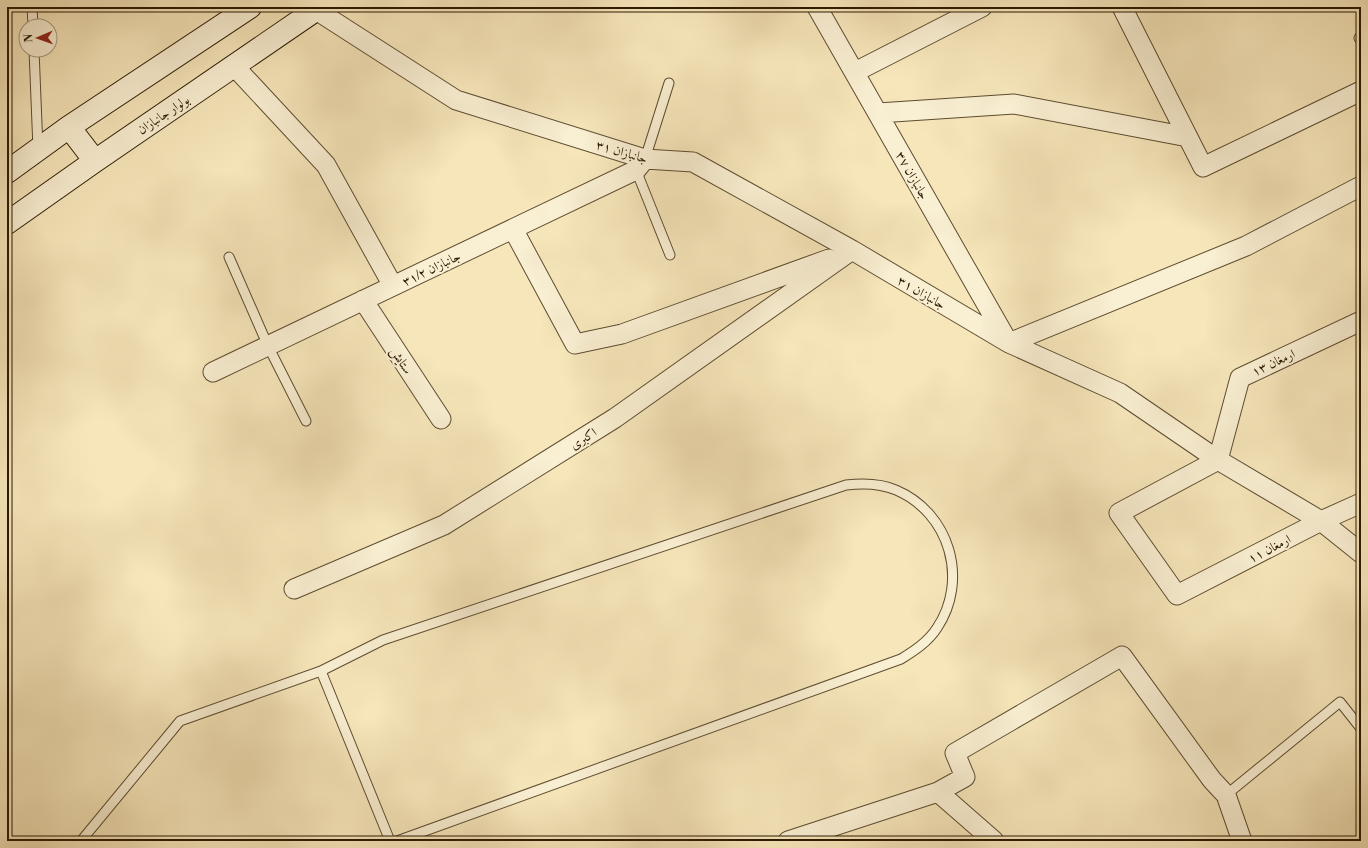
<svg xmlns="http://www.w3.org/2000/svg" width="1368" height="848" viewBox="0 0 1368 848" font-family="'Libre Bodoni',Amiri,serif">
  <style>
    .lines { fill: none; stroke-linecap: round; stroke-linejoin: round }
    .service-casing { stroke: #5e4c30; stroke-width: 11 }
    .minor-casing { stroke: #5e4c30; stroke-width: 21 }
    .secondary-casing { stroke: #2b1902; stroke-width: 24 }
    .service { stroke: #f9efd2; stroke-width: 9 }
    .minor { stroke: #f9efd2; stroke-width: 19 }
    .secondary { stroke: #f9efd2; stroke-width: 22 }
    .labels { text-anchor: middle; stroke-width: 4; stroke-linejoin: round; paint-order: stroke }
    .street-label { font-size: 13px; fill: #2b1902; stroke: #f9efd2 }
  </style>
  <rect width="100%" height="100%" fill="#f6e6ba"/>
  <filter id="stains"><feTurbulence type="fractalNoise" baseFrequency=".005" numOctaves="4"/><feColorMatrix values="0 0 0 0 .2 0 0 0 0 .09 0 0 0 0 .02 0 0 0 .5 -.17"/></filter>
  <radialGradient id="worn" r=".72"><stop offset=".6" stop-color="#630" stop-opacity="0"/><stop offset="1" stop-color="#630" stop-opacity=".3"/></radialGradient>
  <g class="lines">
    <defs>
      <path id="service" d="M32,7L33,26
        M1359,38L1361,37
        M34,50L38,149
        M645,159L669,83
        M636,170L670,255
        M229,257L268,346L306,421
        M321,671L390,841
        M1226,795L1340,702L1359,726L1361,725
        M81,841L180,721L321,671L383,640L846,485C863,483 880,483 896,490C950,513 969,580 937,628C928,642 914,651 901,659L397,841"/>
      <path id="minor" d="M817,7L1008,342
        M1122,7L1203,167L1361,91
        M316,10L456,100L645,159L693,162L852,250L1009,343L1120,393L1218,460L1321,521L1361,553
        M234,66L326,165L393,286
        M855,72L982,7
        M878,113L1014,104L1188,137
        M513,229L575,344L622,334L829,259
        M363,300L441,419
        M1361,321L1240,378L1218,460L1119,513L1177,595L1321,521L1361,503
        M1009,343L1246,246L1361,186
        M213,372L636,170L645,159
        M294,589L444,525L615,418L852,250
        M938,792L994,841
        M788,841L938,792L965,777L955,753L1122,656L1212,780L1226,795L1242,841"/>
      <path id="secondary" d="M69,127L95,161
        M7,172L69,127L250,7
        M7,223L95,161L320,7"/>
    </defs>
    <use href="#service" class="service-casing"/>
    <use href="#minor" class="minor-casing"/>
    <use href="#secondary" class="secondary-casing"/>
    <use href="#service" class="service"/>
    <use href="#minor" class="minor"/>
    <use href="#secondary" class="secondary"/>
  </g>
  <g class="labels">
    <g class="street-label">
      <text transform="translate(163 114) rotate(-34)" y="5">بولوار جانبازان</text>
      <text transform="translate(622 151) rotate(16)" y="5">جانبازان ۳۱</text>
      <text transform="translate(913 175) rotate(60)" y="5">جانبازان ۳۷</text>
      <text transform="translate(431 268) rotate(-26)" y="5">جانبازان ۳۱/۲</text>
      <text transform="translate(922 292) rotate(30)" y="5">جانبازان ۳۱</text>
      <text transform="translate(402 360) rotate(57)" y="5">ستایش</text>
      <text transform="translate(1273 362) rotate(-25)" y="5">ارمغان ۱۳</text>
      <text transform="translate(583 438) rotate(-32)" y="5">اکبری</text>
      <text transform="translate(1269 548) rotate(-27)" y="5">ارمغان ۱۱</text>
    </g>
  </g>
  <rect width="1368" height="848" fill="none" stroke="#f6e6ba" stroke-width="24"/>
  <rect x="8" y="8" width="1352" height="832" fill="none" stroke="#2b1902" stroke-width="2"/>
  <rect x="12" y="12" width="1344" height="824" fill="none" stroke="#2b1902"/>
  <g transform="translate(38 38) rotate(268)"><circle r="19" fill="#f9efd2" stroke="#a7997f"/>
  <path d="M0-3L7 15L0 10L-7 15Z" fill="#8f2418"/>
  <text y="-6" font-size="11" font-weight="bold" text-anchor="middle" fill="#2b1902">N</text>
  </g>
  <rect width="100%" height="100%" filter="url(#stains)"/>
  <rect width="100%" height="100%" fill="url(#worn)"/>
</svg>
